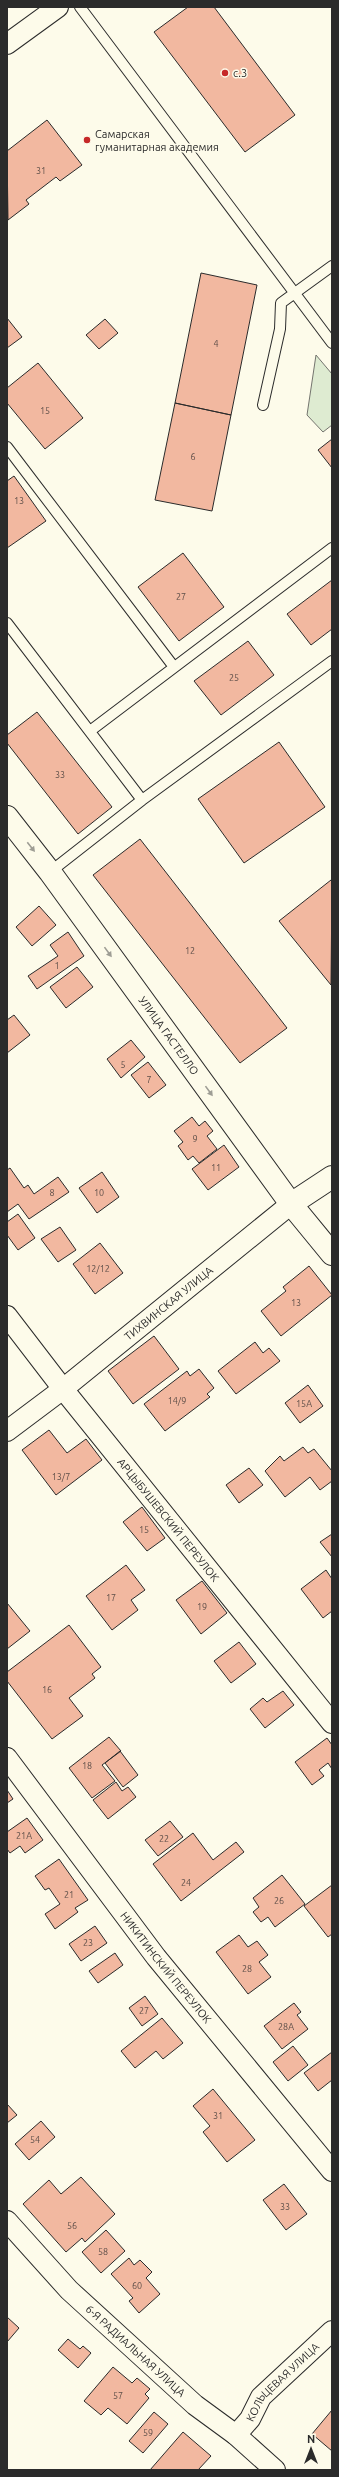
<svg xmlns="http://www.w3.org/2000/svg" width="339" height="2477" viewBox="0 0 339 2477" font-family="Ubuntu,sans-serif">
  <style>
    .green { fill: #deebd1; stroke: #74746e }
    .building { fill: #f2b8a0; stroke: #2b2b2b }
    .lines { fill: none; stroke-linecap: round; stroke-linejoin: round }
    .service-casing { stroke: #2b2b2b; stroke-width: 12 }
    .minor-casing { stroke: #2b2b2b; stroke-width: 22 }
    .tertiary-casing { stroke: #2b2b2b; stroke-width: 24 }
    .service { stroke: #fdfbea; stroke-width: 10 }
    .minor { stroke: #fdfbea; stroke-width: 20 }
    .tertiary { stroke: #fdfbea; stroke-width: 22 }
    .oneway { fill: #9e9d94 }
    .poi-dot { fill: #c62828; stroke: #fdfbea; stroke-width: 1.5 }
    .labels { text-anchor: middle; stroke-width: 3; stroke-linejoin: round; paint-order: stroke }
    .number-label { font-size: 9px; fill: #5d4e48 }
    .poi-label { font-size: 11px; fill: #2b2b2b; stroke: #fdfbea; text-anchor: start }
    .street-label { font-size: 11px; fill: #2b2b2b; stroke: #fdfbea }
  </style>
  <rect width="100%" height="100%" fill="#fdfbea"/>
  <path class="green" d="M316,355L332,374V425L323,432L307,415Z"/>
  <path class="building" d="M188,7H214L295,115L245,152L154,32Z
    M47,120L82,165L60,181L56,177L26,200L29,204L8,220L7,151Z
    M201,273L257,285L231,415L175,403Z
    M7,318L22,337L7,348Z
    M105,319L118,333L99,349L86,335Z
    M38,363L83,418L45,449L7,403V388Z
    M175,403L231,415L212,511L155,500Z
    M332,439V468L318,450Z
    M14,476L46,521L7,548V481Z
    M183,553L224,607L179,641L138,587Z
    M332,580V629L311,645L287,614Z
    M248,641L274,675L221,715L194,681Z
    M37,712L112,807L78,834L7,743V735Z
    M279,742L325,807L244,863L198,799Z
    M140,839L287,1028L240,1063L93,875Z
    M331,880L332,882L331,985L279,921Z
    M39,906L56,925L32,946L16,927Z
    M68,932L84,956L37,989L28,976L58,956L50,945Z
    M77,967L93,987L66,1008L50,987Z
    M14,1015L30,1035L7,1053V1020Z
    M131,1040L145,1057L121,1078L107,1059Z
    M148,1062L166,1085L149,1098L131,1075Z
    M192,1117L199,1126L205,1121L213,1131L207,1136L217,1149L199,1163L193,1156L188,1160L178,1146L183,1142L174,1131Z
    M224,1145L239,1167L208,1190L192,1169Z
    M10,1168L24,1188L28,1185L34,1194L58,1177L69,1192L29,1219L18,1204L7,1212V1170Z
    M102,1172L119,1197L97,1213L79,1188Z
    M18,1214L35,1238L18,1250L7,1235V1222Z
    M60,1227L76,1250L58,1262L41,1239Z
    M100,1243L123,1273L95,1294L73,1264Z
    M309,1266L332,1295L281,1336L261,1311L286,1291L283,1287Z
    M154,1336L179,1369L133,1404L108,1371Z
    M255,1342L263,1353L269,1348L280,1361L236,1394L218,1371Z
    M199,1369L214,1388L207,1394L210,1397L165,1431L144,1404L187,1371L190,1376Z
    M308,1385L323,1406L300,1423L285,1403Z
    M49,1430L67,1453L86,1439L102,1460L56,1495L22,1450Z
    M303,1447L308,1453L314,1449L332,1471V1481L320,1490L310,1477L285,1497L265,1471L280,1456L284,1461Z
    M249,1468L263,1485L239,1503L226,1485Z
    M142,1507L165,1538L147,1551L123,1522Z
    M332,1534V1557L320,1542Z
    M126,1565L145,1590L131,1600L138,1610L112,1630L86,1596Z
    M326,1570L332,1579V1611L323,1618L301,1589Z
    M202,1581L227,1613L201,1634L176,1600Z
    M7,1603L30,1631L7,1649Z
    M69,1625L101,1667L92,1674L95,1678L69,1698L83,1716L52,1739L7,1681V1672Z
    M239,1642L256,1664L231,1683L214,1661Z
    M283,1691L294,1705L265,1728L250,1709L263,1698L267,1702Z
    M109,1737L121,1751L102,1765L115,1781L92,1798L69,1768Z
    M327,1738L332,1745V1769L328,1763L319,1770L324,1776L312,1785L295,1762Z
    M120,1751L138,1775L123,1787L105,1763Z
    M116,1782L122,1791L128,1787L136,1797L108,1819L93,1800Z
    M7,1790L13,1799L7,1803Z
    M27,1818L43,1840L25,1853L20,1846L10,1853L7,1849V1832Z
    M170,1821L183,1837L158,1856L145,1840Z
    M193,1833L213,1860L236,1842L244,1852L181,1901L153,1864Z
    M59,1859L88,1900L75,1908L78,1912L55,1929L45,1914L60,1904L49,1888L45,1890L35,1876Z
    M282,1875L305,1904L275,1927L268,1917L261,1922L253,1912L259,1907L253,1898Z
    M332,1885V1934L328,1937L304,1906Z
    M95,1926L107,1943L81,1961L69,1944Z
    M239,1935L248,1947L257,1941L268,1955L259,1962L271,1977L248,1994L216,1952Z
    M115,1953L123,1965L98,1983L89,1971Z
    M145,1996L158,2014L142,2026L129,2008Z
    M294,2003L301,2012L297,2015L308,2029L282,2049L264,2026Z
    M162,2018L183,2043L163,2059L156,2051L135,2068L121,2051Z
    M293,2046L308,2065L288,2081L273,2062Z
    M332,2052V2080L318,2091L304,2073Z
    M213,2089L255,2140L227,2162L203,2132L210,2126L193,2106Z
    M7,2104L17,2115L7,2123Z
    M41,2121L55,2137L29,2160L15,2144Z
    M81,2177L115,2214L85,2242L82,2238L66,2252L23,2204L49,2180L61,2194Z
    M284,2184L307,2214L286,2230L263,2200Z
    M106,2230L125,2251L101,2273L82,2252Z
    M129,2258L134,2265L140,2260L152,2272L146,2278L160,2294L139,2313L129,2301L133,2298L111,2274Z
    M7,2317L19,2328L7,2342Z
    M68,2339L80,2349L83,2346L91,2353L78,2368L58,2350Z
    M113,2367L132,2383L137,2378L150,2389L145,2394L149,2398L127,2424L108,2408L101,2415L84,2401Z
    M332,2410V2451L312,2434Z
    M154,2412L168,2424L143,2453L129,2441Z
    M183,2432L211,2456L198,2470H150Z"/>
  <g class="lines">
    <defs>
      <path id="service" d="M80,7L332,343
        M263,405L280,329L281,303L332,266
        M7,447L174,667
        M7,623L142,800
        M90,731L332,548
        M50,872L142,800L332,661"/>
      <g id="minor">
        <path d="M7,44L58,7"/>
        <path id="s1" d="M7,1316L63,1389L332,1723"/>
        <path id="s2" d="M7,1431L63,1389L291,1204"/>
        <path id="s3" d="M7,1758L156,1957L332,2171"/>
        <path id="s4" d="M7,2221L69,2290L195,2405L236,2435L275,2470"/>
        <path id="s5" d="M236,2435L250,2419L261,2397L332,2331"/>
      </g>
      <g id="tertiary">
        <path id="s6" d="M7,817L50,872L291,1204L332,1254"/>
        <path d="M291,1204L332,1177"/>
      </g>
    </defs>
    <use href="#service" class="service-casing"/>
    <use href="#minor" class="minor-casing"/>
    <use href="#tertiary" class="tertiary-casing"/>
    <use href="#service" class="service"/>
    <use href="#minor" class="minor"/>
    <use href="#tertiary" class="tertiary"/>
  </g>
  <defs><path id="oneway-solid" d="M-6-.8H1V-3.2L6.5 0L1 3.2V.8H-6Z"/></defs>
  <g class="oneway">
    <use href="#oneway-solid" transform="translate(31 847) rotate(52)"/>
    <use href="#oneway-solid" transform="translate(108 952) rotate(54)"/>
    <use href="#oneway-solid" transform="translate(209 1091) rotate(54)"/>
  </g>
  <g class="poi-dot">
    <circle cx="225" cy="73" r="4"/>
    <circle cx="87" cy="140" r="4"/>
  </g>
  <g class="labels">
    <g class="number-label">
      <text x="41" y="174">31</text>
      <text x="216" y="347">4</text>
      <text x="45" y="414">15</text>
      <text x="193" y="460">6</text>
      <text x="19" y="504">13</text>
      <text x="181" y="600">27</text>
      <text x="234" y="681">25</text>
      <text x="60" y="778">33</text>
      <text x="190" y="954">12</text>
      <text x="57" y="969">1</text>
      <text x="123" y="1068">5</text>
      <text x="149" y="1083">7</text>
      <text x="195" y="1142">9</text>
      <text x="216" y="1171">11</text>
      <text x="52" y="1196">8</text>
      <text x="99" y="1196">10</text>
      <text x="98" y="1272">12/12</text>
      <text x="296" y="1306">13</text>
      <text x="177" y="1404">14/9</text>
      <text x="304" y="1407">15А</text>
      <text x="61" y="1480">13/7</text>
      <text x="144" y="1533">15</text>
      <text x="111" y="1601">17</text>
      <text x="202" y="1610">19</text>
      <text x="47" y="1693">16</text>
      <text x="87" y="1769">18</text>
      <text x="24" y="1839">21А</text>
      <text x="164" y="1842">22</text>
      <text x="186" y="1886">24</text>
      <text x="69" y="1898">21</text>
      <text x="279" y="1904">26</text>
      <text x="88" y="1946">23</text>
      <text x="247" y="1972">28</text>
      <text x="144" y="2014">27</text>
      <text x="286" y="2030">28А</text>
      <text x="218" y="2119">31</text>
      <text x="35" y="2143">54</text>
      <text x="285" y="2210">33</text>
      <text x="72" y="2229">56</text>
      <text x="103" y="2255">58</text>
      <text x="137" y="2289">60</text>
      <text x="118" y="2399">57</text>
      <text x="148" y="2436">59</text>
    </g>
    <g class="poi-label">
      <text x="233" y="77">с.3</text>
      <text x="95" y="138">Самарская<tspan x="95" dy="13">гуманитарная академия</tspan></text>
    </g>
    <g class="street-label">
      <text dy="4" stroke="none"><textPath href="#s6" startOffset="272">УЛИЦА ГАСТЕЛЛО</textPath></text>
      <text dy="4" stroke="none"><textPath href="#s2" startOffset="206">ТИХВИНСКАЯ УЛИЦА</textPath></text>
      <text dy="4" stroke="none"><textPath href="#s1" startOffset="260">АРЦЫБУШЕВСКИЙ ПЕРЕУЛОК</textPath></text>
      <text dy="4" stroke="none"><textPath href="#s3" startOffset="263">НИКИТИНСКИЙ ПЕРЕУЛОК</textPath></text>
      <text dy="4" stroke="none"><textPath href="#s4" startOffset="183">6-Я РАДИАЛЬНАЯ УЛИЦА</textPath></text>
      <text dy="4" stroke="none"><textPath href="#s5" startOffset="71">КОЛЬЦЕВАЯ УЛИЦА</textPath></text>
    </g>
  </g>
  <rect width="339" height="2477" fill="none" stroke="#2b2b2b" stroke-width="16"/>
  <g transform="translate(311 2449)" stroke="#fdfbea" stroke-width="3" paint-order="stroke">
  <path d="M0-3L7 15L0 10L-7 15Z" fill="#2b2b2b"/>
  <text y="-6" font-size="11" font-weight="bold" text-anchor="middle" fill="#2b2b2b">N</text>
  </g>
</svg>
